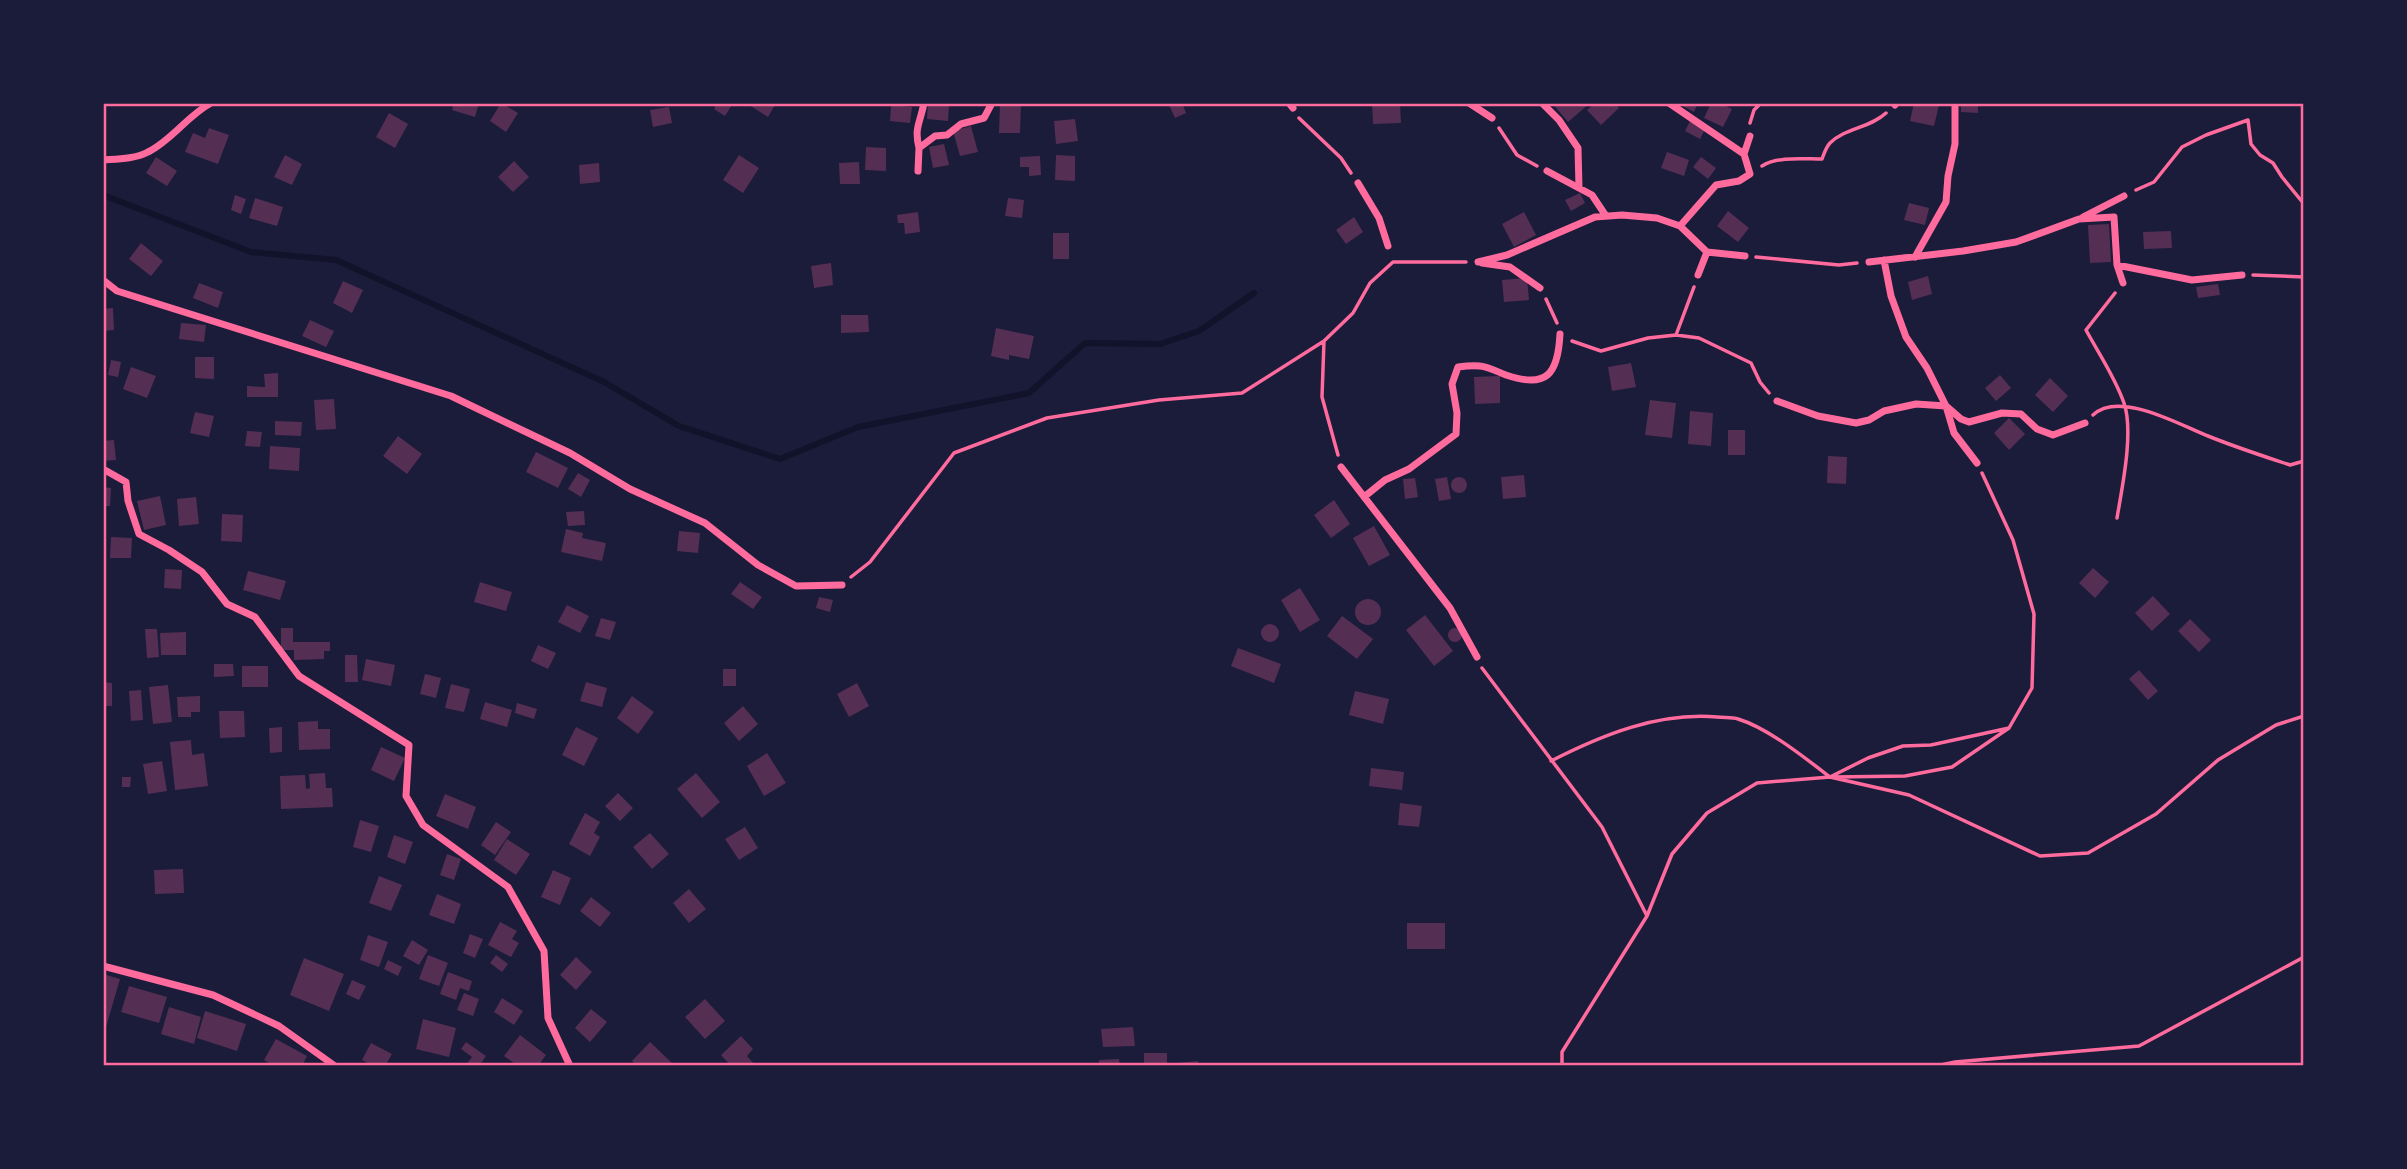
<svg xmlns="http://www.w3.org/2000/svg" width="2407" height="1169" viewBox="0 0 2407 1169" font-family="'Alegreya Sans',sans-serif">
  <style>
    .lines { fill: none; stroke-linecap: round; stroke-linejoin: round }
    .stream { stroke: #12122b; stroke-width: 6 }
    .building { fill: #542f53 }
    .path { stroke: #ff6b9d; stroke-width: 3.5 }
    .minor { stroke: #ff6b9d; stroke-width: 7 }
    .neatline { fill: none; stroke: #ff6b9d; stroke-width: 2.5 }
  </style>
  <rect width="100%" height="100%" fill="#1b1b3a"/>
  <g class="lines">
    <path class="stream" d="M103,195L251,252L336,260L604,382L679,426L780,459L858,427L1029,393L1085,343L1160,344L1199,331L1254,293"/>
  </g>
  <path class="building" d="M454,103H479L475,117L452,110Z
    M501,103L518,113L506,132L490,121Z
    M717,103H733L725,116L714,109Z
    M746,103H776L768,117Z
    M928,103L949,105L948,121L927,119Z
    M1000,103H1021L1020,133H999Z
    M1174,103H1182L1186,113L1175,118L1169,105Z
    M1372,103H1400L1401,123L1373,124Z
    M1554,103H1590L1568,122L1553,104Z
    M1595,103H1615L1619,108L1601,125L1587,110Z
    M1677,103H1698L1694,112Z
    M1711,103H1720L1732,109L1723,127L1704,118Z
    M1914,103L1939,105L1934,126L1910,121Z
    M1961,103H1978V113L1961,112Z
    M891,105L912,107L910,123L890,121Z
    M669,107L672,123L653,127L650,110Z
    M389,113L408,124L395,148L376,137Z
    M1075,119L1078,141L1056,144L1054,121Z
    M1690,121L1705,129L1700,139L1685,131Z
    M971,126L978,152L960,156L953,131Z
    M209,128L229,135L218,164L185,152L193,133L205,138Z
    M944,144L949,165L933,168L929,147Z
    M866,147L886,148V171L865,170Z
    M1667,152L1689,160L1684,176L1661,168Z
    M285,155L302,164L292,185L274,177Z
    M739,155L759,168L743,193L723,180Z
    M1056,155L1075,156V181L1055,180Z
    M1040,156L1041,175L1029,176V167H1020V157Z
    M156,157L177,171L167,186L146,173Z
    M1701,157L1716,168L1708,179L1693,167Z
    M514,161L529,177L513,192L498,177Z
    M859,162L860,184H840L839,163Z
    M599,163L600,182L580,184L579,165Z
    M1580,193L1585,203L1571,211L1565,200Z
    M235,195L246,199L241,214L231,210Z
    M255,198L283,207L277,226L249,218Z
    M1008,198L1024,200L1022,218L1005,216Z
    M1909,203L1929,208L1925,225L1904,220Z
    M1728,211L1749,228L1738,242L1717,226Z
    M918,212L920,232L905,234L904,223H898L897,215Z
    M1524,212L1536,235L1514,247L1502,224Z
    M1354,217L1363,232L1346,244L1336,230Z
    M2109,224L2111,262L2090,263L2088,225Z
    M2171,231L2172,248L2144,249L2143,232Z
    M1053,233H1069V259H1053Z
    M141,243L163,261L151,276L129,259Z
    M831,263L833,285L814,288L811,266Z
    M1928,276L1932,294L1912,300L1908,282Z
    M1527,278L1529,300L1504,302L1502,280Z
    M343,281L363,290L352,313L333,303Z
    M199,283L223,292L218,308L193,298Z
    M2218,284L2220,295L2198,298L2196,287Z
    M113,308L114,330L103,331V309Z
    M841,315H868L869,332L841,333Z
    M310,320L334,331L326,347L302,336Z
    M181,323L206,325L204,342L179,339Z
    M996,328L1034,336L1029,359L1009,355V360L991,356Z
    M195,357H214V379L195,378Z
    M111,360L121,362L118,377L108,375Z
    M1631,363L1636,387L1612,391L1608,367Z
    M131,367L156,376L147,398L123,389Z
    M278,373V397H247V386L265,387L264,374Z
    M2000,375L2011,388L1996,401L1985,388Z
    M1500,376V403L1475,404L1474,377Z
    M2050,378L2068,396L2053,412L2035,395Z
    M334,399L336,429L316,430L314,400Z
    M1650,400L1676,403L1672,438L1645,435Z
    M1690,411L1713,413L1711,446L1688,444Z
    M195,412L214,416L209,437L190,433Z
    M2009,418L2025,434L2009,450L1994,433Z
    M275,421L302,422L301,436L275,435Z
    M1728,430H1745V455H1728Z
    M247,431L262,432L260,447L245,446Z
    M398,436L422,454L407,474L383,456Z
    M114,440L116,460L103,461V441Z
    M270,446L300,448L299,471L269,469Z
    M536,452L568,468L558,488L526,472Z
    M1828,456L1847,457L1846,484L1827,483Z
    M578,473L590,480L581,497L568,489Z
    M1524,475L1526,497L1503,499L1501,477Z
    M1447,477L1451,499L1439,501L1435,479Z
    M1451 485a8 8 0 1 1 16 0a8 8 0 1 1-16 0Z
    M1415,478L1418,497L1405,499L1403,479Z
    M103,487L111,488L110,506H103Z
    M160,496L166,525L144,530L137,501Z
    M196,497L199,524L179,526L177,499Z
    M1334,500L1350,524L1331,538L1314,515Z
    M584,511L585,525L568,526L566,512Z
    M222,514L243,515L242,542L221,541Z
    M1374,526L1390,555L1369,566L1353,538Z
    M566,529L583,533L582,538L606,543L602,561L561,552Z
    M679,531L700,533L698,553L677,551Z
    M111,537L132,538L131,558H110Z
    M2093,568L2109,582L2095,598L2079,583Z
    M165,569L182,570L181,589L164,588Z
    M248,571L286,581L280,600L243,590Z
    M480,582L512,592L506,611L474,602Z
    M740,582L762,597L753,609L731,594Z
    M1300,588L1320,620L1300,632L1281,600Z
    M2153,596L2170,614L2152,631L2135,613Z
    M819,597L833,600L830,612L816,608Z
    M1355 612a13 13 0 1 1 26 0a13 13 0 1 1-26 0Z
    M567,605L589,616L580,633L558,622Z
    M1425,615L1453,651L1434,666L1406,630Z
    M1342,616L1373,639L1357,659L1327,636Z
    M601,618L616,622L610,640L595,636Z
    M2190,619L2211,640L2199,652L2178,631Z
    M1261 633a9 9 0 1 1 18 0a9 9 0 1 1-18 0Z
    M281,628H293V642H330V651H324V659L294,660V650H281Z
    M1448 635a7 7 0 1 1 14 0a7 7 0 1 1-14 0Z
    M145,629H157L159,657L147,658Z
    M186,632V655H161L160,633Z
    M538,645L556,653L548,669L531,661Z
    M1238,648L1281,664L1274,683L1231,666Z
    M345,655H357L358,682H345Z
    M366,659L395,665L391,686L362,680Z
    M214,664H233L234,676L214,677Z
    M242,666H268V687H242Z
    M723,669H736V686H723Z
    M2139,670L2158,691L2148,700L2129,679Z
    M425,674L441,678L436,698L420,694Z
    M103,682L112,683V706H103Z
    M586,682L607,688L602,707L580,701Z
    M857,683L869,706L849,717L837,694Z
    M451,684L470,689L464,712L445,708Z
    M168,685L172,722L153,724L149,687Z
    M141,690L143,720L131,721L129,691Z
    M1355,691L1389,699L1383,724L1349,715Z
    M200,696V712H191V717H178L177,697Z
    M632,696L654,712L638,734L617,718Z
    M485,702L512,710L507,727L480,719Z
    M517,703L537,709L534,719L515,713Z
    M743,706L758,724L739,741L724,723Z
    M219,711H244L245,737L220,738Z
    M318,721V729H330V749L299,750L298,722Z
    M282,727V752L270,753L269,728Z
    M576,727L598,738L584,766L562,755Z
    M191,740L192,755L204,753L208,786L175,790L170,742Z
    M381,747L405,758L394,781L371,770Z
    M767,753L786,783L764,796L747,766Z
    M162,761L167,791L148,794L143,764Z
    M1371,768L1404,772L1402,790L1369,786Z
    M325,773L326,788H332L333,807L281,809L280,776L305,775L306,789L310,788L309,774Z
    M696,773L720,802L702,818L677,789Z
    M122,777H131L130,787H122Z
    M618,793L633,808L620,821L605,806Z
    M445,794L476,807L468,829L436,816Z
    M1400,803L1422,806L1419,827L1398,825Z
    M585,813L600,822L594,833L600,837L590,856L569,844Z
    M360,820L379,826L371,852L353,847Z
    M496,822L511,832L495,855L481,845Z
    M745,827L758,848L739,860L725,839Z
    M650,833L669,854L652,869L633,847Z
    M394,835L413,842L405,864L387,857Z
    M507,839L530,854L516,875L494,860Z
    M447,854L461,859L454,880L440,875Z
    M183,869L184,893L155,894L154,870Z
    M553,870L571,878L560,905L541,897Z
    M379,876L402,885L391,911L369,903Z
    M689,889L706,909L689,923L673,903Z
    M437,894L461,904L454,924L429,915Z
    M591,897L611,913L600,927L580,911Z
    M500,922L517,931L512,939L519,943L511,957L488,945Z
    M1407,923H1445V949H1407Z
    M470,934L483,939L475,958L463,953Z
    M368,935L388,942L379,967L360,960Z
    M412,940L428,950L419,965L403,956Z
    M428,955L448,963L439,986L419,979Z
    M496,955L508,964L502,972L490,963Z
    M576,957L592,972L576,990L560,975Z
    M304,958L344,974L329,1011L290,995Z
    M388,960L402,967L398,976L384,969Z
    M448,972L472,981L469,991L460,988L456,1000L440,994Z
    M103,974L120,979L104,1034H103Z
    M352,980L366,986L359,1000L346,994Z
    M129,986L167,997L159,1023L121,1012Z
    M464,993L479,999L473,1016L457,1010Z
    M502,998L523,1011L514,1025L494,1012Z
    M705,999L725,1021L705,1039L685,1017Z
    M169,1007L201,1017L194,1044L161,1034Z
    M591,1009L607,1022L590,1042L575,1028Z
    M205,1011L246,1024L237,1051L197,1038Z
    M423,1019L456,1028L449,1057L416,1049Z
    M1133,1027L1135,1046L1103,1047L1101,1029Z
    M520,1035L546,1055L538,1066H518L504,1056Z
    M741,1036L753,1049L747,1056L754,1064L753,1066H731L721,1055Z
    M276,1039L307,1056L302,1066H274L264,1060Z
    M466,1042L486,1056L479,1066H465L472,1057L461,1049Z
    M650,1042L673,1064L672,1066H637L632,1061Z
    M371,1043L392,1054L385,1066H373L362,1060Z
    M1144,1053H1167V1066H1144Z
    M1119,1059L1120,1066H1099V1060Z
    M1198,1061V1066H1177V1063Z"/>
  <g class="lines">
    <path class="path" d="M1299,118L1341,158L1351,173
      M1750,123L1754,110L1761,103
      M1499,128L1517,155L1537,166
      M1762,166C1778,156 1803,159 1822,159C1824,154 1826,147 1830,143C1845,128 1870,128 1886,113
      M2136,190L2154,182L2182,147L2206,135L2248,120L2251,144L2260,155L2273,163L2282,177L2304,204
      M1756,257L1839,265L1857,263
      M2253,275L2304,277
      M2115,293L2086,330C2099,354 2115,377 2124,403C2134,432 2122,488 2117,518
      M1546,299L1557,323
      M1676,335L1694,287
      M1324,341L1322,397L1338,455
      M1572,341L1601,351L1648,338L1676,335L1699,338L1751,363L1760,382L1769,393
      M2093,415C2119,390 2180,425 2208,436C2235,447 2263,456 2290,465L2304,461
      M851,577L870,562L954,453L1047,418L1159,400L1242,393L1324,341L1353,313L1370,283L1393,262H1466
      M1482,668L1602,827L1647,916
      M1551,761C1602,735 1658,712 1717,717C1724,718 1732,717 1738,719C1768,728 1805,758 1830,777L1868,758L1903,746L1931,745L2009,728
      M1835,777L1905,776L1952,767L2009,728L2032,688L2034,614L2013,540L1982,473
      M1562,1066V1052L1647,916L1672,854L1707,813L1757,783L1830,777L1909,795L2040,856L2088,853L2156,814L2218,760L2276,725L2304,716
      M1936,1066L1955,1062L2139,1046L2304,957"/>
    <path class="minor" d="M1289,103L1293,108
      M1469,103L1492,118
      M1542,103L1559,120L1578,148L1579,188
      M1669,103L1744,154L1750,174L1739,181L1716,185L1680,226
      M1895,105L1896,103
      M919,148C914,127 920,124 924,103
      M1744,154L1750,136
      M103,160C117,159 135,159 148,152C172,140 187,116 211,103
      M918,171L919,148L935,136L947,135L961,124L984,118L992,103
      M1547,171L1592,195L1606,216
      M1358,183L1379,218L1388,246
      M2083,217L2124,196
      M1915,257L1946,202L1948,176L1955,144V103
      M1884,260L1891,296L1906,337L1927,368L1946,406L1954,433L1977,463
      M1478,262L1507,255L1595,217L1622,215L1657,218L1680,226L1707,252L1745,256
      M1869,262L1963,251L2016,242L2079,219L2114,217L2117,265L2192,280L2242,275
      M1482,263L1510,267L1540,288
      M2117,265L2123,283
      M1698,275L1707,252
      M103,280L117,291L451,396L570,453L630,489L705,523L758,565L796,586L842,585
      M1777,401L1818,416L1856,423L1869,420L1884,411L1916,404L1946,406L1961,419L1969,422L2002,413L2021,414L2037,429L2053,435L2085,423
      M1341,467L1450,608L1477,657
      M103,469L126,482L128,501L139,534L169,550L202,572L227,604L255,617L299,676L409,745L406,796L423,825L508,887L544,951L548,1018L570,1066
      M1364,497L1385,480L1409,469L1456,434L1457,413L1452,384L1458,367C1465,366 1473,365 1480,366C1489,367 1498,372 1506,375C1547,389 1558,374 1560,334
      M103,966L213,995L279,1026L335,1066"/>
  </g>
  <rect width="2407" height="1169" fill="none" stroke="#1b1b3a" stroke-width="210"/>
  <rect x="105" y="105" width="2197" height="959" class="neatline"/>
</svg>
